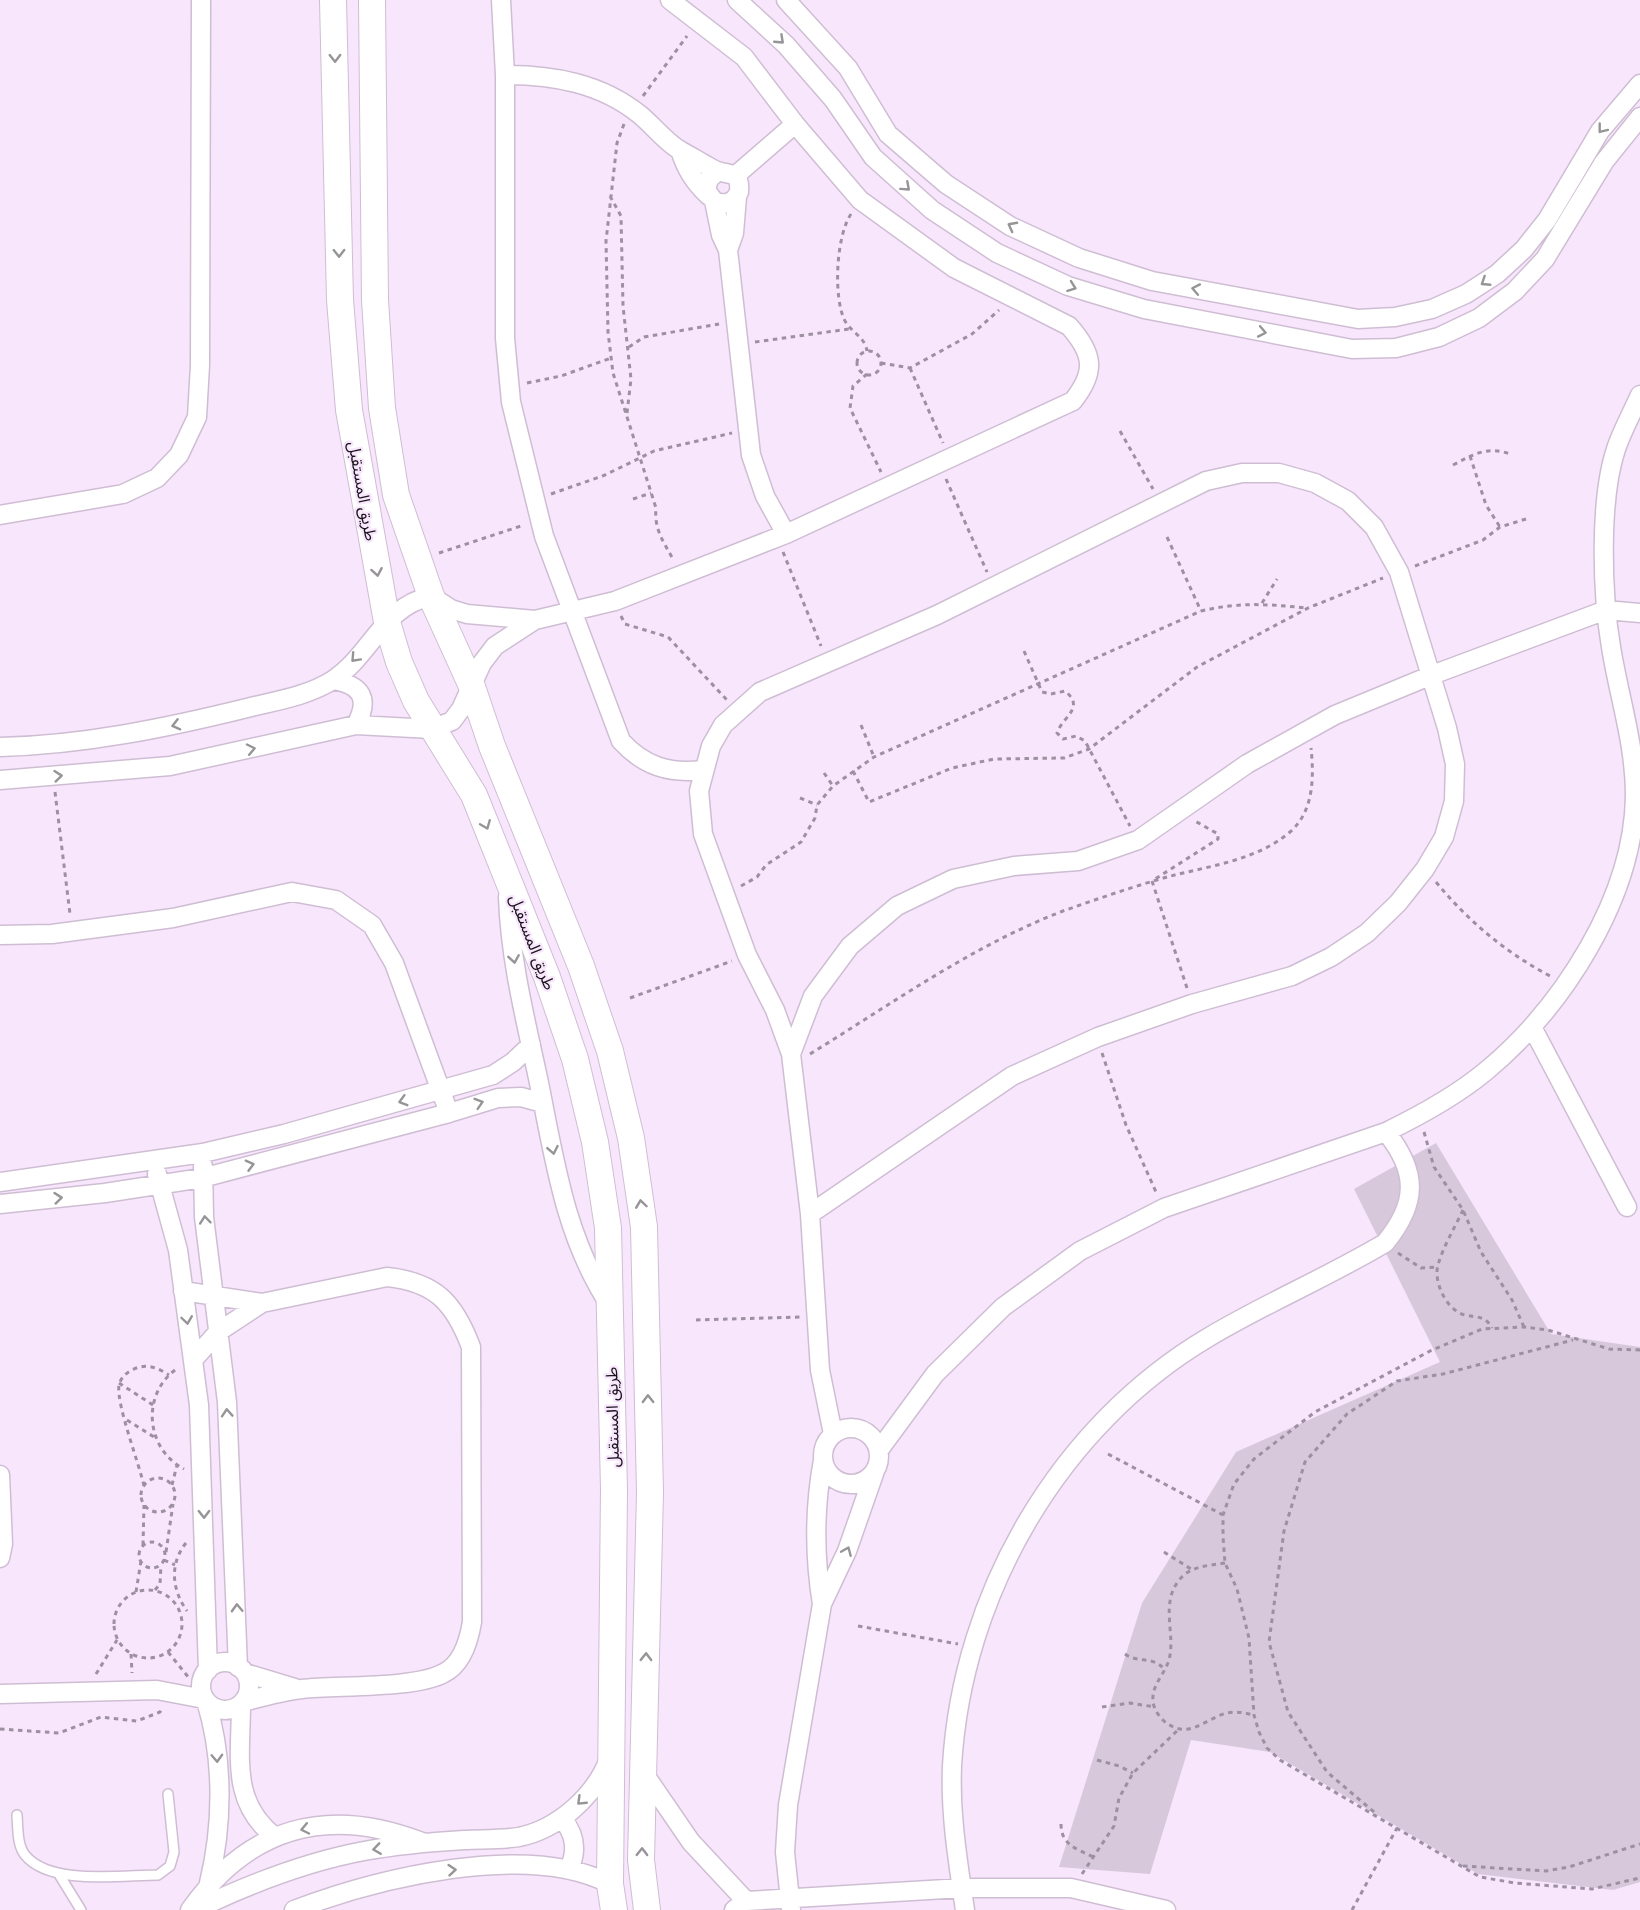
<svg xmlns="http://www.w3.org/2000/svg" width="1640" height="1910" viewBox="0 0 1640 1910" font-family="'PT Sans','Noto Sans Arabic',sans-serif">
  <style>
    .green { fill: #d7c9db }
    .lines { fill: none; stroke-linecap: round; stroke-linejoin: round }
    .lane-casing { stroke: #cfbed3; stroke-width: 12 }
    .street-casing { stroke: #cfbed3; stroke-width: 21 }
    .secondary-casing { stroke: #cfbed3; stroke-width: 28 }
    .path { stroke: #9d90a0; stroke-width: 3; stroke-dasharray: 4.5 4.5; stroke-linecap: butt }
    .lane { stroke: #fff; stroke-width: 9 }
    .street { stroke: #fff; stroke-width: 18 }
    .secondary { stroke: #fff; stroke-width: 26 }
    .oneway { stroke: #979497 }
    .labels { text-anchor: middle; stroke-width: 4.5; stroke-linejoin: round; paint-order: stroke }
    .street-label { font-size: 16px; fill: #171118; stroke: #f8e6fd }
  </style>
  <rect width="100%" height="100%" fill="#f8e6fd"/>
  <path class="green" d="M1436,1143L1551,1334L1640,1347V1882L1613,1890L1478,1874L1270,1752L1191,1740L1150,1874L1059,1867L1142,1603L1236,1452L1440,1362L1354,1189Z"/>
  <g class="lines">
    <defs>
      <path id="lane" d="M17,1815C18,1828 17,1845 25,1855C50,1886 122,1875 158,1875L170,1866L174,1852L168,1794
        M60,1876L81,1910"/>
      <path id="street" d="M501,0L505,75V338L511,402L544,536L621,741C644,766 669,774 702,770
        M737,0L786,45L833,99L873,157L932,210L997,253L1068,286L1144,309L1352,349L1396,348L1439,337L1479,318L1515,291L1545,259L1604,162L1640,117
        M786,0L848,68L888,134L946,184L1010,226L1079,258L1152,281L1358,319L1395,317L1432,309L1466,294L1497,274L1524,249L1547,220L1600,131L1640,84
        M505,75C553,75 600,83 639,114C653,125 665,142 681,151C689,155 710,168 717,171C730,175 741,171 739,192C734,203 725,206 714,201L706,190L709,179L718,171
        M680,150C686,169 694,182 709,196
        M735,176L795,124
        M714,201L721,235L728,250L751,455L765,496L786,534
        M728,250L734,233L737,197
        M0,515L123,494L157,478L179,455L197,417L200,365L201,0
        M333,680C362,685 370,699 356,725
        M0,747C83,745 166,728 247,708C275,701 308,696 333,680C372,654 382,607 431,596L451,609L467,614L535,620L615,601L786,534L1073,401C1096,372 1094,354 1069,326L954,268L860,200L795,124L744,57L670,0
        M0,780L170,766L356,725L432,729L452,721L461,709L482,663L495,646L535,620
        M508,897C510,958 525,1018 538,1078C554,1156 564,1235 609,1304
        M0,935L52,934L173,918L292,892L336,900L372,925L394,963L449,1113
        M1532,1027L1627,1207
        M791,1054L813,996L850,946L897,906L953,879L1014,866L1078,861L1138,840L1247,764L1335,715L1432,675L1606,610L1640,613
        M203,1166L204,1217L227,1402L238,1667
        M157,1174L178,1250L199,1405L208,1670
        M0,1182L203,1153L284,1134L493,1075L513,1062L531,1045
        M0,1204L105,1193L202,1178L449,1113L498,1098L521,1097L543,1103
        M810,1214L1012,1076L1098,1037L1192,1004L1292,976L1331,957L1367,933L1398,903L1425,869L1444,837L1454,801L1455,764L1447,728L1399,572L1374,527L1348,501L1315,483L1279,473H1242L1206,481L937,615L760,692L723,725L711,746L699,791L703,834L747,955L775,1010L791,1054L810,1214L820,1370L833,1434
        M183,1291L262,1303
        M193,1360L218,1332L262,1303L387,1277C435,1282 454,1302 471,1347L472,1622C469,1640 462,1664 444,1673C415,1689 337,1685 302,1689C282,1691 262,1697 243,1702
        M823 1456a28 28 0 1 1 56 0a28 28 0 1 1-56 0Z
        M879,1450L935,1374L1003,1307L1080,1251L1164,1208L1386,1132C1421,1115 1456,1096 1486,1071C1563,1007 1634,897 1635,795C1635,744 1619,697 1611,647C1602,594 1599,500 1616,449C1622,431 1632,413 1640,395
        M0,1475L3,1544L0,1558
        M822,1604C814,1555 814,1509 823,1460
        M201 1686a24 24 0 1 1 48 0a24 24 0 1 1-48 0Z
        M245,1673L295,1688
        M0,1694L157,1690L204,1699
        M206,1701C224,1759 223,1825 209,1883
        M241,1704C241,1756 230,1802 275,1837
        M643,1772L691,1842L746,1901
        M562,1818C575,1834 578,1850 569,1869
        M190,1910C249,1827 327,1805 422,1842
        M195,1910C249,1884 305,1862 364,1851C397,1845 430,1842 464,1840C482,1839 501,1840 519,1837C558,1829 595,1796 609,1759
        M294,1910C378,1878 528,1841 610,1884
        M734,1910L746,1901L962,1888H1071L1166,1910
        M791,1910L785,1852L788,1805L822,1604L847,1551L876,1468
        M965,1910C958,1862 950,1815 952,1766C962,1593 1060,1425 1209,1337C1266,1303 1328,1277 1385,1243C1418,1203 1418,1172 1386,1132"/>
      <path id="secondary" d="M333,0L340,300L349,410L387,622L399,662L416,701L474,795L547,977L575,1059L595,1142L608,1228L614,1489L610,1884L614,1910
        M372,0L375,300L382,408L396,495L431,596L471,684L492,746L581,966L610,1051L631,1138L644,1227L650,1492L641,1860L647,1910"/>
    </defs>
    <use href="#lane" class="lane-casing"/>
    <use href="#street" class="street-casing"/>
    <use href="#secondary" class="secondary-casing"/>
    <path class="path" d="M643,96L687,36
      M624,124L617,143L606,241L608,332L613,373L656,508C654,529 663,541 673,559
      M610,196L621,216L623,306L631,379L627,413
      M851,214C836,236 833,298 845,321C852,333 865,337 867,351
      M755,342L849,329
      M629,347L644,337L719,324
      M857 363a12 12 0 1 1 24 0a12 12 0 1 1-24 0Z
      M881,363L910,368L972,334L999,310
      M910,368L943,443
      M867,374L853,386L850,408L881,472
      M527,383L561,376L611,358
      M1120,431L1153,489
      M1470,456L1486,505L1500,527
      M1453,465C1474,454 1489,445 1512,455
      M946,479L987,572
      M551,494L605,475L654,451L732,433
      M633,499L651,493
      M1167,537L1201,611
      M783,552L821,646
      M439,553L524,525
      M1415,566L1483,540L1500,527L1526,519
      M1262,603L1277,579
      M621,616L625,624L668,637L727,700
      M1024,651L1042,692L1051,694L1065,691C1086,708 1062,717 1057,733L1063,739L1076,736L1085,741L1130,826
      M861,725L874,757
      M853,771L869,802L952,768L994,759L1064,758L1089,749L1197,667L1308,608L1383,578
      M824,773L833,786
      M55,792L70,914
      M800,798L817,805
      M1436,882C1468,921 1505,952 1550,976
      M741,886L757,877L766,865L801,842L815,818L817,805L833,786L874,757L1201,611C1240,602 1267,604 1306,608
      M1187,988L1152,881L1218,839V834L1195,821
      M630,998L732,961
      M1102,1053L1126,1125L1156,1192
      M810,1054C893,1003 972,946 1063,911C1097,899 1132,887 1167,877C1208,866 1256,861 1290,832C1314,811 1314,777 1311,748
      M1424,1132L1434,1167L1463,1210L1481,1252L1512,1300L1524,1327
      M1463,1210C1455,1227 1443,1247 1438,1265C1433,1282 1447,1311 1465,1315C1477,1318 1485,1315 1492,1328
      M1398,1253L1421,1268L1437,1267
      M696,1320L800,1317
      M1640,1350L1609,1349L1548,1330L1524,1327L1482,1329L1430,1351L1315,1412L1254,1459L1234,1484L1223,1515V1537L1225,1563L1237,1589L1249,1638L1254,1715L1259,1732L1267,1748L1280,1760L1480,1877L1515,1883L1592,1889L1640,1878
      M175,1370C141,1396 146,1449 184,1469
      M119,1383L153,1405
      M127,1420L154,1437
      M1108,1454L1223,1515
      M141 1495a17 17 0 1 1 34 0a17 17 0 1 1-34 0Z
      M172,1485L177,1465
      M144,1486C139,1463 116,1404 119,1385C121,1377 127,1372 134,1369C147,1363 158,1368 169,1375
      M139 1555a13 13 0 1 1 26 0a13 13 0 1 1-26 0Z
      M186,1543C169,1564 172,1590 187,1611
      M143,1545L144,1505
      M166,1552L173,1504
      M1164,1552L1191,1569
      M164,1560L175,1565
      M1225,1563C1206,1566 1188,1566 1177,1583C1162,1605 1174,1632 1170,1655C1168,1672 1151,1683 1153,1702C1154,1710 1161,1720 1168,1724C1190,1739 1206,1718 1227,1713C1237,1711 1245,1713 1254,1715
      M114 1624a34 34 0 1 1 68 0a34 34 0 1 1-68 0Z
      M155,1590L160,1584L161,1565
      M136,1592L141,1561
      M858,1626L958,1644
      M168,1652L189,1678
      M131,1654L132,1673
      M1125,1654C1139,1664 1153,1655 1165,1670
      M96,1674L117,1640
      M1102,1707L1130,1703L1155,1707
      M0,1729L59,1733L101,1717L137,1721L160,1712L162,1709
      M1097,1760L1119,1766L1133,1773
      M1374,1812L1327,1772L1288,1712L1269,1642L1284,1531L1305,1462L1347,1414L1397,1381L1443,1374L1573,1340
      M1061,1824C1061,1846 1078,1849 1095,1858
      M1463,1866L1546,1871L1569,1867L1640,1844
      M1082,1874L1114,1826L1119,1798L1133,1773L1179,1729
      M1352,1910L1397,1828"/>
    <use href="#lane" class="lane"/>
    <use href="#street" class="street"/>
    <use href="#secondary" class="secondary"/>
  </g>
  <defs><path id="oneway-chevron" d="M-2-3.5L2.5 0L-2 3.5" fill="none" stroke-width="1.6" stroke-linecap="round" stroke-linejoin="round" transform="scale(1.5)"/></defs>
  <g class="oneway">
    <use href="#oneway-chevron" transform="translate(780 40) rotate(43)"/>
    <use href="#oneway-chevron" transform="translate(335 58) rotate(89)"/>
    <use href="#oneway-chevron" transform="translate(1602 129) rotate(128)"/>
    <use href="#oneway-chevron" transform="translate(906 187) rotate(42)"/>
    <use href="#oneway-chevron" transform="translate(1012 226) rotate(-152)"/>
    <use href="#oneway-chevron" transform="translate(339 253) rotate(89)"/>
    <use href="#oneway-chevron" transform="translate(1485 282) rotate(147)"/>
    <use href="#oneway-chevron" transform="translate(1072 287) rotate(20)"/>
    <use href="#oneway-chevron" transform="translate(1196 289) rotate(-169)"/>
    <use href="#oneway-chevron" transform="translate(1262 332) rotate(11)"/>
    <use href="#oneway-chevron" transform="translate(377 572) rotate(80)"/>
    <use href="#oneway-chevron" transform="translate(355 658) rotate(133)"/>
    <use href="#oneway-chevron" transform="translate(176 725) rotate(166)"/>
    <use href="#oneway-chevron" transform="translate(251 749) rotate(-12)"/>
    <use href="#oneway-chevron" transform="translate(58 776) rotate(-6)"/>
    <use href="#oneway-chevron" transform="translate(486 825) rotate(68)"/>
    <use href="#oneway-chevron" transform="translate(514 959) rotate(81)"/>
    <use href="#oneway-chevron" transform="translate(403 1101) rotate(164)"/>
    <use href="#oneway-chevron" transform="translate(479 1103) rotate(-17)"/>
    <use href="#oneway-chevron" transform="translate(553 1150) rotate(79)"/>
    <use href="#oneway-chevron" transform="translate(250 1165) rotate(-15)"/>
    <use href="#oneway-chevron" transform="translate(58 1198) rotate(-6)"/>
    <use href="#oneway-chevron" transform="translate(641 1204) rotate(-98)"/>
    <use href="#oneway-chevron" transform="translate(205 1220) rotate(-96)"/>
    <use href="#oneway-chevron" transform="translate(187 1320) rotate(82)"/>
    <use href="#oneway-chevron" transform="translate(648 1399) rotate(-91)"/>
    <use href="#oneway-chevron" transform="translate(227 1413) rotate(-94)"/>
    <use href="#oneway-chevron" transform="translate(204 1514) rotate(89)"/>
    <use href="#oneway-chevron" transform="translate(847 1551) rotate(-67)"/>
    <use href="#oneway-chevron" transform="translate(237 1608) rotate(-92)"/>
    <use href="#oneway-chevron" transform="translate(646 1657) rotate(-89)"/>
    <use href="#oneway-chevron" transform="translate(217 1758) rotate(88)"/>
    <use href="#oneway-chevron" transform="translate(581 1801) rotate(136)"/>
    <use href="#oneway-chevron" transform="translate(305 1829) rotate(168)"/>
    <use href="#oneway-chevron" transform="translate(377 1849) rotate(172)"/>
    <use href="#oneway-chevron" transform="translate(642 1852) rotate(-89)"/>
    <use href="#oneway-chevron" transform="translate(452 1870) rotate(-5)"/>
  </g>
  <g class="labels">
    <g class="street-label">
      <text transform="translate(363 491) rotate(80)" y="6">طريق المستقبل</text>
      <text transform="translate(533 942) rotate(69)" y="6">طريق المستقبل</text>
      <text transform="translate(612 1417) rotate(-91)" y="6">طريق المستقبل</text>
    </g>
  </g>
</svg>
